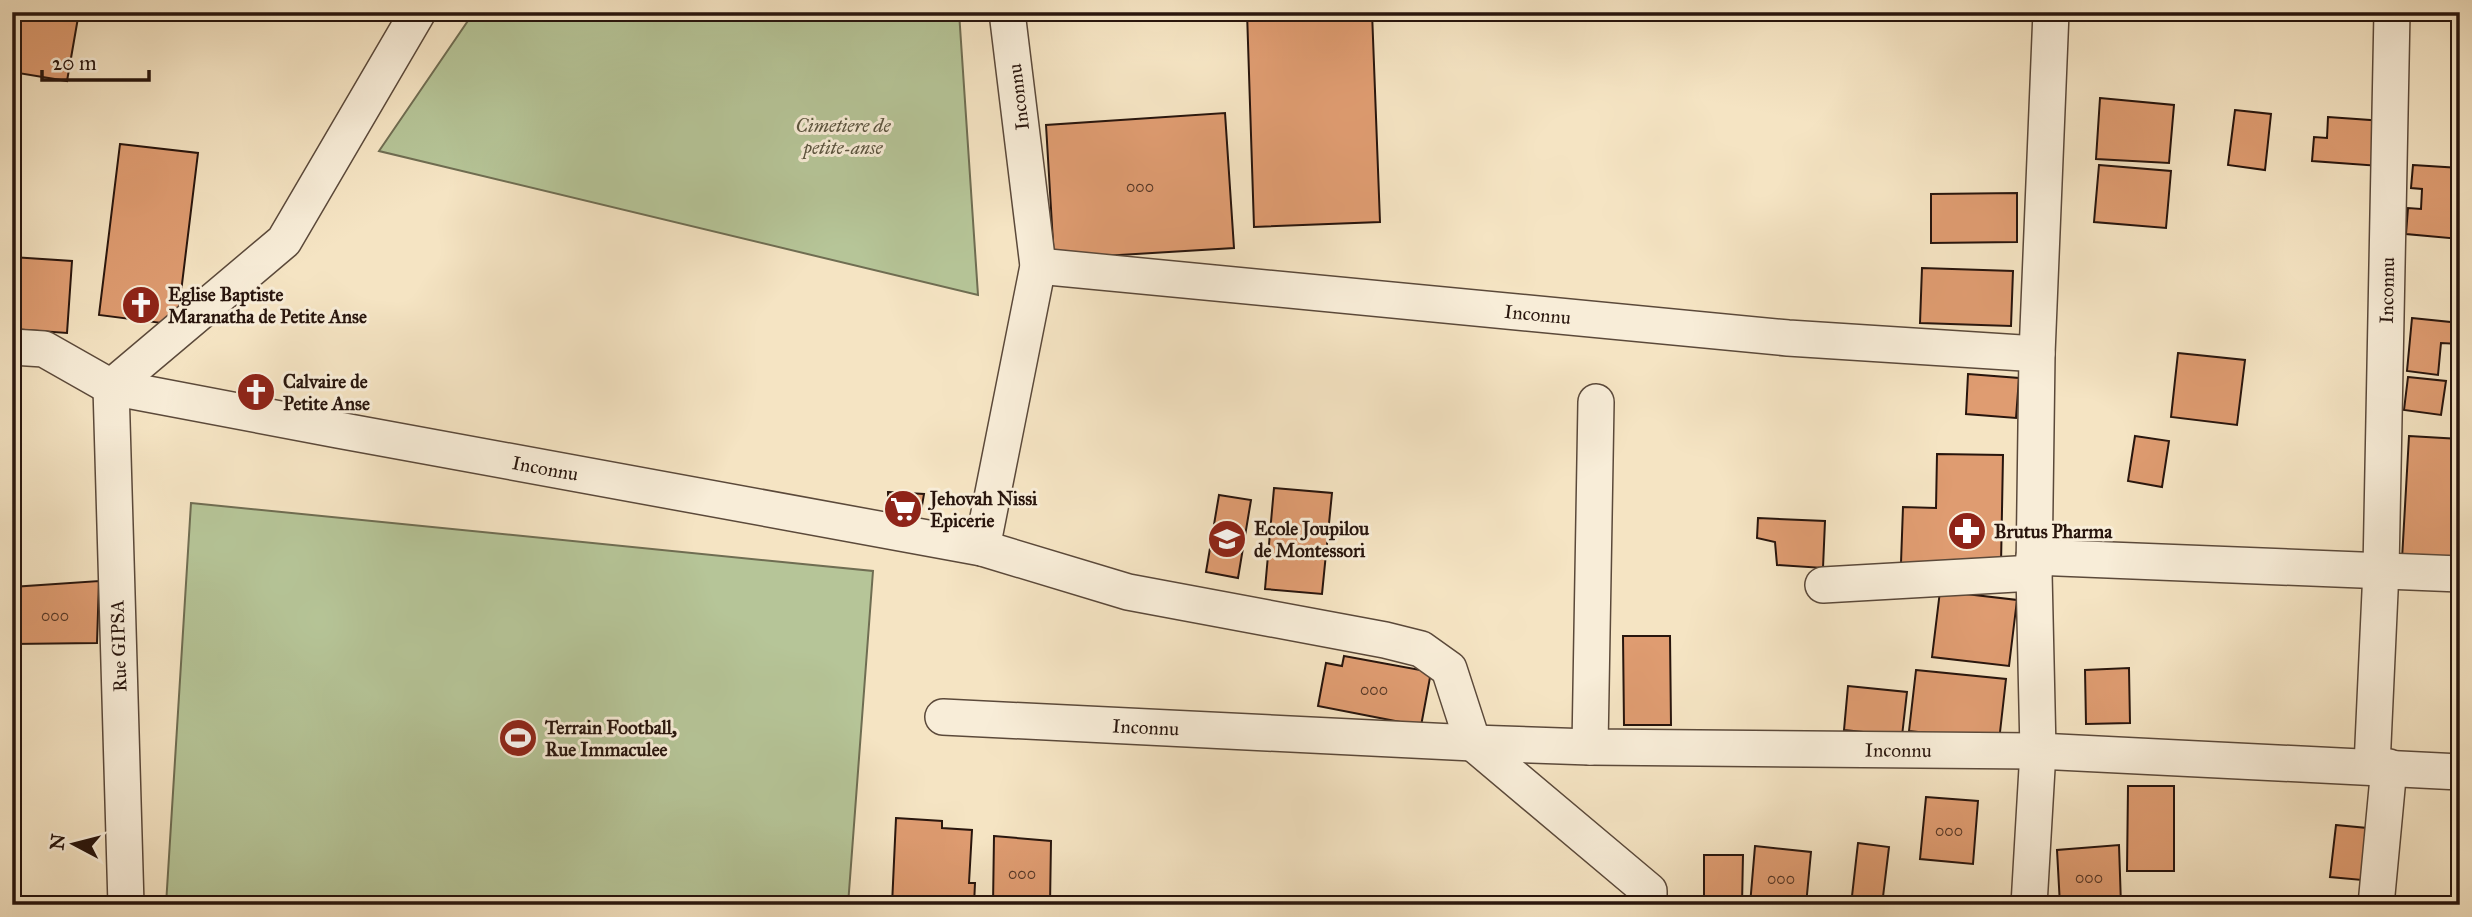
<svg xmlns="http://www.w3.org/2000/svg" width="2472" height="917" viewBox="0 0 2472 917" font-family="'IM FELL Great Primer',serif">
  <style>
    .green { fill: #b6c598; stroke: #6f6d52; stroke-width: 2 }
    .building { fill: #df9c71; stroke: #28150d; stroke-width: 2 }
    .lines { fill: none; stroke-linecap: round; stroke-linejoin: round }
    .minor-casing { stroke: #5b493a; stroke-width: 38 }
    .minor { stroke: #f8edd8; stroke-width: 35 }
    .labels { text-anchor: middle; stroke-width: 6; stroke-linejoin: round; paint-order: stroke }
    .number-label { font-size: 16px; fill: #563726 }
    .street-label { font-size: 19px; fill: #28150d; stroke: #f8edd8 }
    .park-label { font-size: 19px; font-style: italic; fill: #5a533e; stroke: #f8edd8 }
    .poi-label { font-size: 19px; font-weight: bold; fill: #28150d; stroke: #f8edd8; text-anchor: start }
  </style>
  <rect width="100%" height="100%" fill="#f5e4c3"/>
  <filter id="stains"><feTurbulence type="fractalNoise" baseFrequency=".00286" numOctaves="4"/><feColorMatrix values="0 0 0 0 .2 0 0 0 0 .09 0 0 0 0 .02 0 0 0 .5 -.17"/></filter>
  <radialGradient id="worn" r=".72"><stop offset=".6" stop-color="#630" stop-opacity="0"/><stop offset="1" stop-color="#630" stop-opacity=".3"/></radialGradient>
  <path class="green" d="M474,12H959L978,295L379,151Z
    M191,503L873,571L848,905H166Z"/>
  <path class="building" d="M12,12H79L67,81L12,72Z
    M1247,12H1372L1380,222L1254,227Z
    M2100,98L2174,105L2169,163L2096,159Z
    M2235,110L2271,114L2265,170L2228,165Z
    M1225,113L1234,248L1054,259L1046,125Z
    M2328,117L2384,121L2380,166L2312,161L2314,137L2327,138Z
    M120,144L198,153L177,325L99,315Z
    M2099,165L2171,171L2166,228L2094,222Z
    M2413,165L2460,168V239L2406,234L2408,208L2421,209L2422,189L2411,188Z
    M2017,193V242L1931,243V194Z
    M12,257L72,261L67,333L12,329Z
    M1922,268L2013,271L2011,326L1920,323Z
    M2412,318L2460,323V344L2441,343L2438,375L2407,371Z
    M2178,353L2245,360L2237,425L2171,417Z
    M1968,374L2019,378L2016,418L1966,414Z
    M2408,377L2446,381L2441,415L2404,410Z
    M2135,436L2169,441L2162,487L2128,481Z
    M2409,436L2460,439L2458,562L2402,559Z
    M1937,454L2003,455L2001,565L1901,563L1903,507L1936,508Z
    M1274,488L1332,493L1322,594L1265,589Z
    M888,492L924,494L919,523L889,524Z
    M1219,495L1251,500L1238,578L1206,572Z
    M1758,518L1825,521L1823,568L1777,565L1775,542L1757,538Z
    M99,581L97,643L12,644V587Z
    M1940,591L2017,600L2009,666L1932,657Z
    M1623,636H1670L1671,725H1624Z
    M1344,656L1431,672L1421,726L1318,706L1326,663L1342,666Z
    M2129,668L2130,723L2086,724L2085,670Z
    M1916,670L2006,679L1999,741L1909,731Z
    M12,671H14L19,808H12Z
    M1848,686L1907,692L1902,736L1844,730Z
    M2128,786H2174V871H2127Z
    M1926,797L1978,801L1973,864L1920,859Z
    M896,818L942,821V828L972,830L969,883H975L974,905H892Z
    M2336,825L2367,828L2362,880L2330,877Z
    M994,836L1051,841L1050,905H993Z
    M1858,843L1889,847L1882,905H1851Z
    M2119,845L2121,905H2060L2057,850Z
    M1755,846L1811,852L1806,905H1750Z
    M1704,855H1743L1742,905H1704Z"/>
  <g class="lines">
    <defs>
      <g id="minor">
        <path id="s1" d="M1038,266L1788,338L2037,354"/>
        <path id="s2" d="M12,347L44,349L111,387L338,430L982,548L1128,592L1385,640L1421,649L1449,669L1473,743L1649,891V905"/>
        <path d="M982,548L1038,266L1007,12"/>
        <path d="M2034,557L2460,574"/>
        <path d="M1823,585L2034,573"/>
        <path id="s3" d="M943,717L1473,743L1590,747L2038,751L2460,772"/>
        <path d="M1590,747L1596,402"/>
        <path id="s4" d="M2372,766L2381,570L2392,12"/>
        <path d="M126,905L111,387L284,241L418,12"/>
        <path d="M2029,905L2038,751L2034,573L2037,354L2051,12"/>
        <path d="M2376,905L2389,767"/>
      </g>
    </defs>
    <use href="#minor" class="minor-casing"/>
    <use href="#minor" class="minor"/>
  </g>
  <defs>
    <symbol id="church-disc" viewBox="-11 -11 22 22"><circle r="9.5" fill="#8f2418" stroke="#f8edd8"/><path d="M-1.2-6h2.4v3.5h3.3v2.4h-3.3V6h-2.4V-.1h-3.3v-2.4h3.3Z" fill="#fff"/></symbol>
    <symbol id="supermarket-disc" viewBox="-11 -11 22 22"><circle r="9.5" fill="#8f2418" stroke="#f8edd8"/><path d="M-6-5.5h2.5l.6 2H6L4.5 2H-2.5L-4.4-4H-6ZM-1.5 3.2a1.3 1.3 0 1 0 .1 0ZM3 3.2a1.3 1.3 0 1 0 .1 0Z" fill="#fff"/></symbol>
    <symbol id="pharmacy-disc" viewBox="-11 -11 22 22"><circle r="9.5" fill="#8f2418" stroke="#f8edd8"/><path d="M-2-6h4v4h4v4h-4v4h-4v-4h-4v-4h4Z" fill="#fff"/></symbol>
    <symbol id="school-disc" viewBox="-11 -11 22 22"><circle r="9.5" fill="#8f2418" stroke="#f8edd8"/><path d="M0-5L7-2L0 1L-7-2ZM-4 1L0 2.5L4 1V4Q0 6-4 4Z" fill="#fff"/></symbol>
    <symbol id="stadium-disc" viewBox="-11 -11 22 22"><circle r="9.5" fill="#8f2418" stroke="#f8edd8"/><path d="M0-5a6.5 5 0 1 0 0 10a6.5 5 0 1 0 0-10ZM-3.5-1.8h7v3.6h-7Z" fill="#fff"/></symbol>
  </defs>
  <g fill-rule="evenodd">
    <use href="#church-disc" x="119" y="283" width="44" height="44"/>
    <use href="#church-disc" x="234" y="370" width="44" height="44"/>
    <use href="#supermarket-disc" x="881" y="487" width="44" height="44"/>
    <use href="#pharmacy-disc" x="1945" y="509" width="44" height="44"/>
    <use href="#school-disc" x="1205" y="517" width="44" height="44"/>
    <use href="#stadium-disc" x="496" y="716" width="44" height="44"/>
  </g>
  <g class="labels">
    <g class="number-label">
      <text x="1140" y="192">000</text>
      <text x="55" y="621">000</text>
      <text x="1374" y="695">000</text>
      <text x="1949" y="836">000</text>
      <text x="1022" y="879">000</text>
      <text x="2089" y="883">000</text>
      <text x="1781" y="884">000</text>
    </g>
    <g class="street-label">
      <text transform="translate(1018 97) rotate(-97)" y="7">Inconnu</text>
      <text dy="7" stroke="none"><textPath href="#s4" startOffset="476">Inconnu</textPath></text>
      <text dy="7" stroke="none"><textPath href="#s1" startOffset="502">Inconnu</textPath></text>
      <text dy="7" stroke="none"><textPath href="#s2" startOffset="551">Inconnu</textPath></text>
      <text transform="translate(118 646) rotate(-92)" y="7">Rue GIPSA</text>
      <text dy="7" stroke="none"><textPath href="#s3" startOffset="203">Inconnu</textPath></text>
      <text dy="7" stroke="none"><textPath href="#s3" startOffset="956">Inconnu</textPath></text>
    </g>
    <g class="park-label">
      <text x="843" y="132">Cimetiere de<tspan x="843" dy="22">petite-anse</tspan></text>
    </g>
    <g class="poi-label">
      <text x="168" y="301">Eglise Baptiste<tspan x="168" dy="22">Maranatha de Petite Anse</tspan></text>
      <text x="283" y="388">Calvaire de<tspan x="283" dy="22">Petite Anse</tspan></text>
      <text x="930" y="505">Jehovah Nissi<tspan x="930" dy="22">Epicerie</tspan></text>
      <text x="1254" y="535">Ecole Joupilou<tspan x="1254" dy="22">de Montessori</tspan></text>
      <text x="1994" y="538">Brutus Pharma</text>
      <text x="545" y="734">Terrain Football,<tspan x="545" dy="22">Rue Immaculee</tspan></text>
    </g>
  </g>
  <rect width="2472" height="917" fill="none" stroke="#f5e4c3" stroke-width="42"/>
  <rect x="14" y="14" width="2444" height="889" fill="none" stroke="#28150d" stroke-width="3.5"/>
  <rect x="21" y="21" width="2430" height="875" fill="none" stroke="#28150d" stroke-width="2"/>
  <g transform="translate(74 844) rotate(277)" stroke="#f8edd8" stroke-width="5" paint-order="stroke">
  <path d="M0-5L12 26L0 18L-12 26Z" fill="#28150d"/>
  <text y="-10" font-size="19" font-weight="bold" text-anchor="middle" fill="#28150d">N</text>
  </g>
  <path d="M42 70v10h107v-10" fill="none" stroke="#28150d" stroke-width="3.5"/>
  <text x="52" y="70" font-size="21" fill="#28150d" stroke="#f8edd8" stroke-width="5" paint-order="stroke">20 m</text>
  <rect width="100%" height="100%" filter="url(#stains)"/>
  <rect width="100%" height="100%" fill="url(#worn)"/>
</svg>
